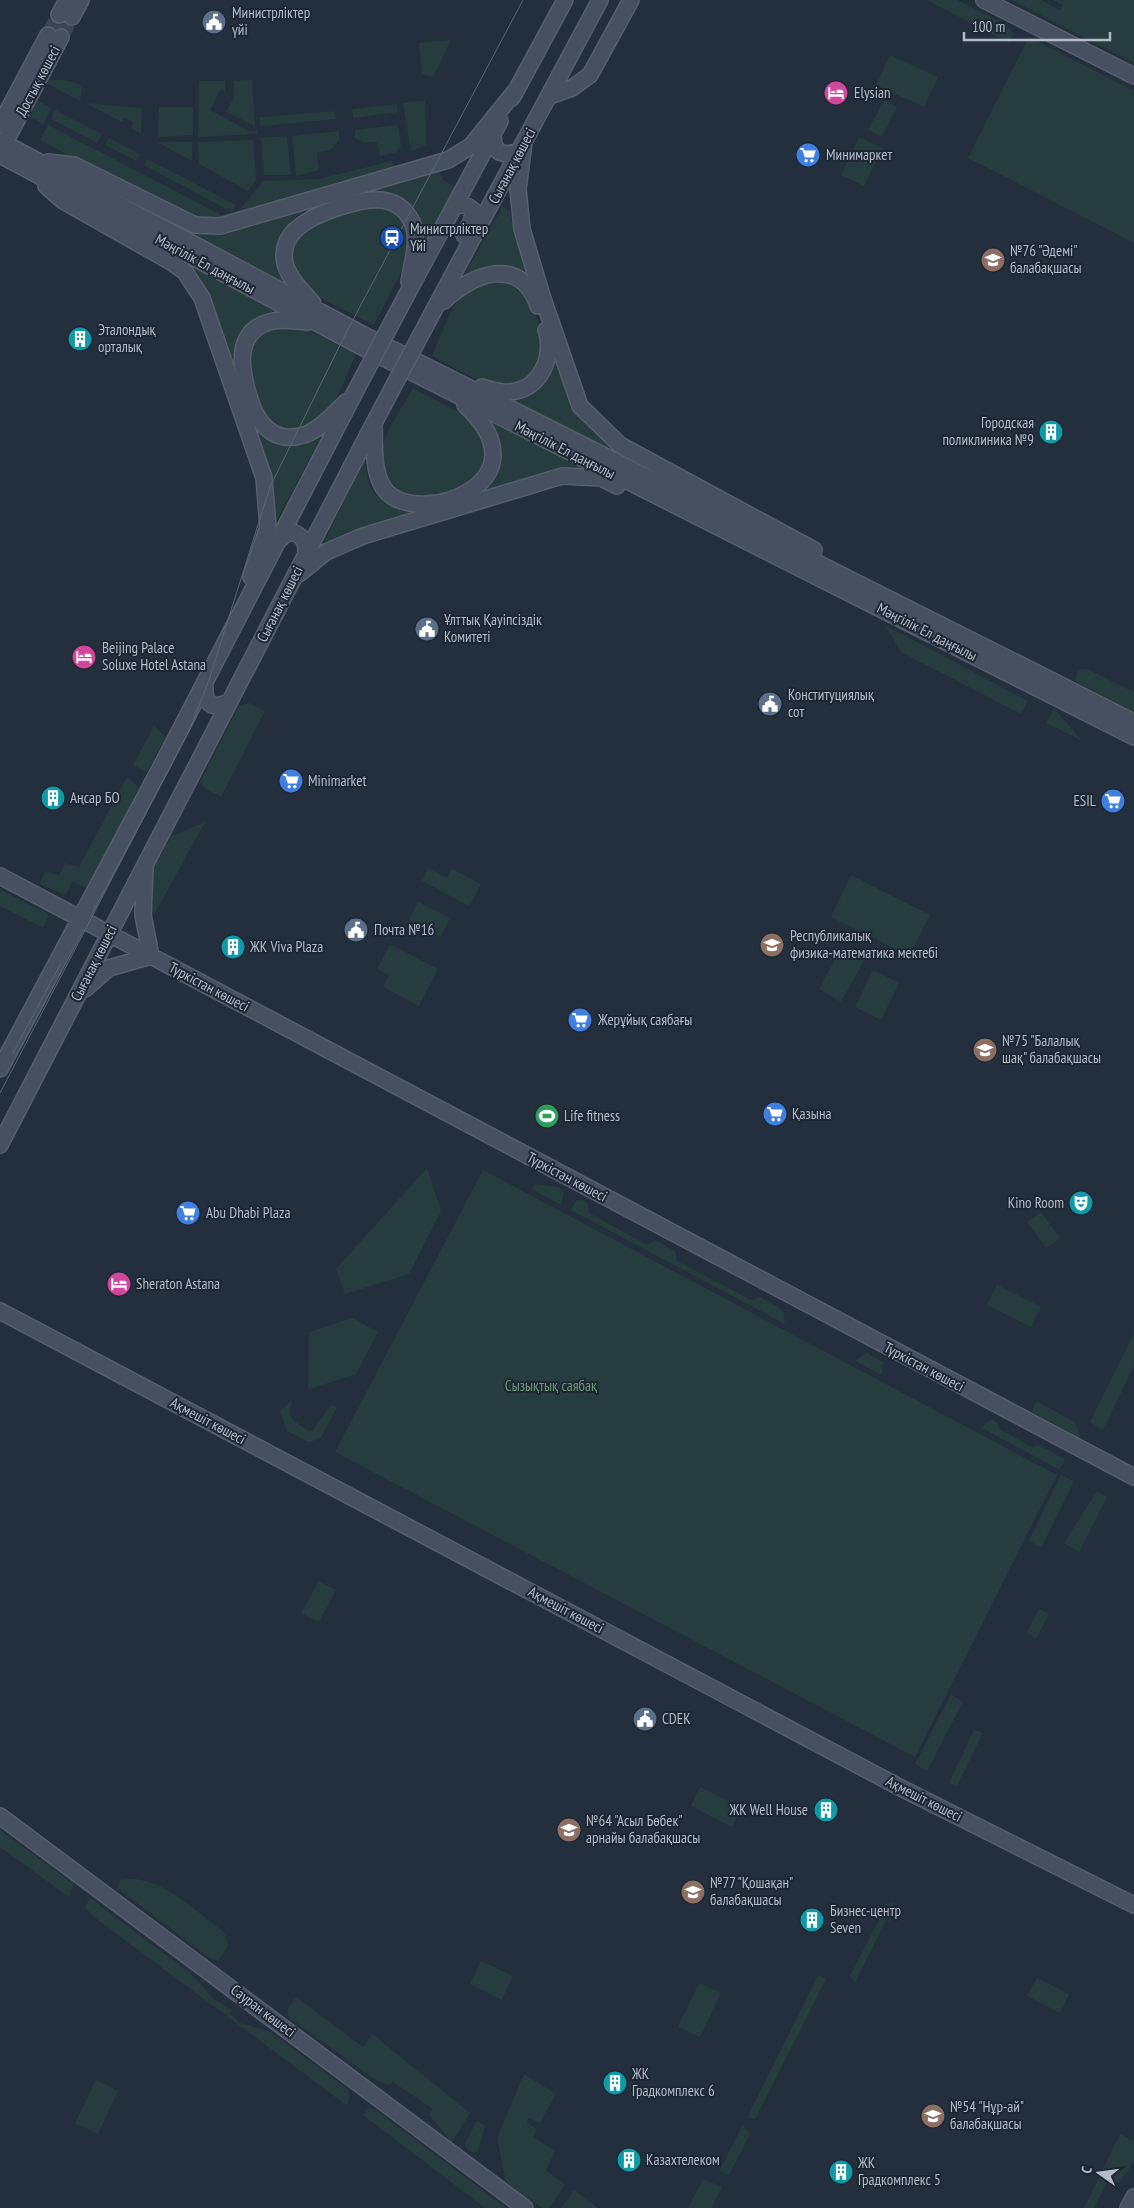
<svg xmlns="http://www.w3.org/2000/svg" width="1134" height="2208" viewBox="0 0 1134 2208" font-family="'PT Sans Narrow',sans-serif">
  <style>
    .green { fill: #263c3f }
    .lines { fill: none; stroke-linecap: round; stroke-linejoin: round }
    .secondary-tunnel { stroke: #3a4453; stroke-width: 15; stroke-dasharray: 15 8; stroke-linecap: butt }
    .secondary-casing { stroke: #565f6c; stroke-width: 18 }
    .secondary { stroke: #465061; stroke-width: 15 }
    .tram { stroke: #5a6575; stroke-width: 1 }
    .secondary-bridge-casing { stroke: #565f6c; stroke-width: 18; stroke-linecap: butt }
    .secondary-bridge { stroke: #465061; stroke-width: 15 }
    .labels { text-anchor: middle; stroke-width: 4; stroke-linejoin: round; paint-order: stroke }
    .poi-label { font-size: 15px; fill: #b4bcc9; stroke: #1d2633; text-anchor: start }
    .street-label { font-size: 15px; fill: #b4bcc9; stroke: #1d2633 }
    .park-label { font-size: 15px; fill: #6b9a76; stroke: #1d2633 }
  </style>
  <rect width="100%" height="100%" fill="#242f3e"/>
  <path class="green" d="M927,0H957L1007,25L1013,33L1009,43Z
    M1011,0H1041L1060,10L1063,5L1053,0H1134V63Z
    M1029,37L1134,91V243L968,158Z
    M451,40L433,77L422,74L419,43Z
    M890,55L938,77L924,107L876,85Z
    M45,80H63L79,84L82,88L80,101L46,83Z
    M252,80L255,126L226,112L234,97V81Z
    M199,81H225V92L220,90L210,110L249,131H257V134L198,137Z
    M884,100L897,107L882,137L868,130Z
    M38,101L51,108L43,124L30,117Z
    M425,101L426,145L411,151L403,103Z
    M85,103L142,108L141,134L131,128L133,122L124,118L122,122Z
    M397,104L398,112L353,118L352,109Z
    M159,107H193V135L158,137Z
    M55,110L102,134L97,143L51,119Z
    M335,111L336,119L260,126V117Z
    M48,125L225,217L209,219L189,217L155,201L40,140Z
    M398,125L401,146L395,153L380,156L377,142H363L355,138V130Z
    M339,131V140L332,149L317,153L319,170L296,176L292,136Z
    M287,136L291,175H264L261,138Z
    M859,137L882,148L864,186L841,175Z
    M108,138L140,154L137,161L105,145Z
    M253,140L256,180L248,191L199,164L198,142Z
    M157,142H192V161Z
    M147,159L236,205L232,212L144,165Z
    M392,161L394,167L238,212L263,181L319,179Z
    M439,171L443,180L455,187L423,247L422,228L413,213L360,195Z
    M377,204L397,211L410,226L408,258L374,325C356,315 316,299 303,285C282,262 294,232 321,219C338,212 359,209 377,204Z
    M311,206C305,211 297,215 292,221C275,237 280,268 288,287L176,227L222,231Z
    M503,206L510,211L512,225L518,227L536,288L522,276L461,281Z
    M177,258L280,313L236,352L235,374L217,318L207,297Z
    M490,280C496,280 504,280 509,282C549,300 561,404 487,383C468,378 449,364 432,356C442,335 451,300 472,287C477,284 484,282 490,280Z
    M274,324L301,327L356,354C342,385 329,433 287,429C269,428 261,411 257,396C254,386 245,369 247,359C251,340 259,335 274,324Z
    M553,346L581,414L613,453L502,396L515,397Z
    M413,388L468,417L488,445C486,453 486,464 481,471C461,498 395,514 384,471C382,464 381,457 382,449C387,427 403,407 413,388Z
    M487,420L592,473H553L472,495C493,465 509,456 487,420Z
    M253,426L271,438L324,431L276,522L271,520Z
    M365,458C366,465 366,475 368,482C375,503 403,511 422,510L321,549Z
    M885,625L1028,701L1021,714L901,652Z
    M1087,669L1134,692V711L1074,681L1079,670Z
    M249,703L265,711L221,797L205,788L200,782L239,706Z
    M1054,708L1081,740L1046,723Z
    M154,726L166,737L147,772L133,765Z
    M127,777L139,788L89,889L72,881L66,895L39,884L46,871L59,876L65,863L79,867Z
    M205,822L155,913L151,911L147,902L154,867L172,836Z
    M428,868L447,878L452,869L481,884L469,906L422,881Z
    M851,875L930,915L909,956L831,917Z
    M0,890L47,913L48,917L43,928L0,906Z
    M418,902L450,918L441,937L409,920Z
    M390,944L438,969L419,1006L383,987L389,975L377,969Z
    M842,947L865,959L841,1002L819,989Z
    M873,970L899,983L881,1020L855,1007Z
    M427,1168L441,1211L409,1274L345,1294L336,1269Z
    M483,1170L1057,1475L915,1757L335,1452Z
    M535,1184L559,1187L564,1192L561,1205L532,1189Z
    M577,1200L585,1201L588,1204L589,1213L647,1245L655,1240L675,1251L677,1261L751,1300L760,1297L783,1310L785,1324L571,1210Z
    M1041,1212L1060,1238L1046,1248L1027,1222Z
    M997,1285L1041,1307L1031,1327L987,1305Z
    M352,1318L378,1332L356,1374L310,1389L308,1386L309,1332Z
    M1134,1334V1366L1103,1430L1090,1422Z
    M867,1353L883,1362L882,1375L855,1361Z
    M293,1399L289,1410L292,1419L308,1431L313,1430L331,1405L337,1407L320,1439L308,1442L287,1431L280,1411Z
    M1036,1401L1075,1422L1081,1438L1034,1413L1032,1411Z
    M991,1419L997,1423L999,1429L1032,1447L1038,1445L1065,1459L1060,1470L982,1428Z
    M1061,1475L1074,1481L1041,1548L1029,1541Z
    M1097,1491L1107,1497L1079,1552L1064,1543Z
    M319,1581L336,1590L319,1622L301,1613Z
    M1039,1609L1049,1614L1036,1639L1027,1632Z
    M951,1694L963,1702L927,1771L915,1764Z
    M974,1730L983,1733L957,1786L949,1783Z
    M700,1787L742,1808L732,1827L691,1806Z
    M0,1830L74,1884L69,1897L0,1847Z
    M129,1879C163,1878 194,1910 220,1929L225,1934L228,1946L218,1961L211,1959L117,1888L120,1880Z
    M90,1898L189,1972L215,2000L232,2010L230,2014L240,2023L269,2031L346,2088L350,2094L348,2104L346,2105L94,1917L85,1907Z
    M894,1903L855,1983L850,1976L887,1904Z
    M481,1961L513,1976L502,2000L470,1984Z
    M818,1975L826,1979L755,2119L747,2118Z
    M1037,1978L1069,1994L1060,2013L1027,1996Z
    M699,1983L721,1993L700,2037L678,2027Z
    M296,1997L363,2047L372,2034L470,2113L452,2142L429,2115L433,2109L393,2082L388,2085L370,2076L291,2019L288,2015V2008Z
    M524,2074L556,2094L540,2123L529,2118L526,2122L537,2129L533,2137L555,2151L546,2170L565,2185L549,2208H542L506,2182L497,2138Z
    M96,2080L118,2091L98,2134L75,2123Z
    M370,2108L380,2113L506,2208H485L363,2115Z
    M477,2121L485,2126L478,2151L473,2153L464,2145Z
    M743,2125L750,2134L729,2175L719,2171Z
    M1120,2134L1134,2141V2162L1119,2183L1108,2180L1094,2208H1084Z
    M703,2179L722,2187L711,2208H688Z
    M574,2190L598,2208H561Z"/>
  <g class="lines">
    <path class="secondary-tunnel" d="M48,35L59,15
      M61,37L72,17"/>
    <defs>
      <path id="secondary" d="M984,0L1134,76
        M59,15L67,0
        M72,17L81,0
        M550,96L572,88L590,75L631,0
        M512,98L565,0
        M0,125L48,35
        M493,135L494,145L499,152L506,154L519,152
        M0,141L364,335L1134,722
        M524,142L518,189L522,229L542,296L580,406L620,445L814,550
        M0,152L61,37
        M0,155L360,346L1134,737
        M48,162L74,165L195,225L220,226L448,160L471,146L517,89
        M46,186L63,201L171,262L185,272L202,298L264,478L268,527L251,577
        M454,207C462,204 466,204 473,210L472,220L464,235
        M406,296L500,121
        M444,301C473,273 521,255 538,306
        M313,303C302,291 289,279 285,263C278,232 311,217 334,209C360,200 396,189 412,222C420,240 412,263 409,282
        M434,310L600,0
        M307,322C294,321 282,318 269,322C236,332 240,366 248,393C255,420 271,445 304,435C321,429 333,414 346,402
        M482,387C490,389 500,393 509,392C540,391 555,356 546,330
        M374,426C375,446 372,473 385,490C417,529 550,483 465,405
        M278,541L286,534L293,532C305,538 306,542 306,555
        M299,574L326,552L363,536L562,476L601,478L617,486
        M205,682C204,702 209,712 230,701
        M0,876L1134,1477
        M85,989L109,968L151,956L143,915L145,868
        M0,1069L163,763L354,394
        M0,1145L374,423
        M0,1311L903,1789L1134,1905
        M0,1816L525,2208
        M1128,2208L1134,2197"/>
    </defs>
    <use href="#secondary" class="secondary-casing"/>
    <use href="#secondary" class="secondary"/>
    <path class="tram" d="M13,1053L60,965
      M0,1093L190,729L209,680L270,487L346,333L523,0"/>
    <defs>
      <path id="secondary-bridge" d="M354,394L406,296
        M374,423L434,310"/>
    </defs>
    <use href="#secondary-bridge" class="secondary-bridge-casing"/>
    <use href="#secondary-bridge" class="secondary-bridge"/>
  </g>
  <defs>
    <symbol id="civic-disc" viewBox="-11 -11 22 22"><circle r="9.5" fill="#5c6f8a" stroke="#1d2633"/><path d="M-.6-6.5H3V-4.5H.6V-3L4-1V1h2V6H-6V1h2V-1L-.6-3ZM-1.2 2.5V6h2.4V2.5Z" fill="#fff"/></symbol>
    <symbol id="hotel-disc" viewBox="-11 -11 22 22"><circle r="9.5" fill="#d1479c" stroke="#1d2633"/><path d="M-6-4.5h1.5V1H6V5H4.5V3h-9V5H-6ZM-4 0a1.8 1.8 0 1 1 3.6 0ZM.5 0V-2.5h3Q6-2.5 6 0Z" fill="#fff"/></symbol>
    <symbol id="supermarket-disc" viewBox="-11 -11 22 22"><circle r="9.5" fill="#3f7fe0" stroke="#1d2633"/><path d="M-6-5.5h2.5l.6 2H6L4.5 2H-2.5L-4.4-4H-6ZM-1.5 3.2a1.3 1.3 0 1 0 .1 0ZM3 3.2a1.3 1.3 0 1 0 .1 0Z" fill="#fff"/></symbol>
    <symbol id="station-disc" viewBox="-11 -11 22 22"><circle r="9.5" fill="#1a4fb4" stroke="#1d2633"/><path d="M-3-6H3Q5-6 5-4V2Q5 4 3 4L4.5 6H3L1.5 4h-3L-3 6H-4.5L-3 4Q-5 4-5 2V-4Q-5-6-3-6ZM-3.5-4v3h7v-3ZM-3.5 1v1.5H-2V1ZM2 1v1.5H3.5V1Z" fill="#fff"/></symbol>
    <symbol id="school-disc" viewBox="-11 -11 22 22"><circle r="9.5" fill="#8d6e63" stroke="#1d2633"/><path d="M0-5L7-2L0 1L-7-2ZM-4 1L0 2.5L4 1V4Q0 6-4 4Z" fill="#fff"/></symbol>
    <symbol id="building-disc" viewBox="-11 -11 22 22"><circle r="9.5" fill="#0f9aa8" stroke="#1d2633"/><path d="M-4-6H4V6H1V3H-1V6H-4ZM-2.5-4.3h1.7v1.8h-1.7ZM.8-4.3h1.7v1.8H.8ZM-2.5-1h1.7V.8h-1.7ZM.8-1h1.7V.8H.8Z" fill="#fff"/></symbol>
    <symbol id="stadium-disc" viewBox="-11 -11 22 22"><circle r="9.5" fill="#2e9e5b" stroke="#1d2633"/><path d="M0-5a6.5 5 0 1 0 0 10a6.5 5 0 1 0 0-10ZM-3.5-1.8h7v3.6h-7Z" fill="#fff"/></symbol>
    <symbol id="theatre-disc" viewBox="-11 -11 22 22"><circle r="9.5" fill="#0f9aa8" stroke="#1d2633"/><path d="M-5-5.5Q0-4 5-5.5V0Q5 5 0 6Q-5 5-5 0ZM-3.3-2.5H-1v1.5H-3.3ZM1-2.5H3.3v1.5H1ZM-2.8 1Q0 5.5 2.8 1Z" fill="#fff"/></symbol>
  </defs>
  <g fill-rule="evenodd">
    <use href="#civic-disc" x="200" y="8" width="28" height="28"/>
    <use href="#hotel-disc" x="822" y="79" width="28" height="28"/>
    <use href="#supermarket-disc" x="794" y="141" width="28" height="28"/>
    <use href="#station-disc" x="378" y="224" width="28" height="28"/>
    <use href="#school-disc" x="979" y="246" width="28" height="28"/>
    <use href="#building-disc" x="66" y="325" width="28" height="28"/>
    <use href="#building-disc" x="1037" y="418" width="28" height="28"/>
    <use href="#civic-disc" x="413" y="615" width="28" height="28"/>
    <use href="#hotel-disc" x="70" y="643" width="28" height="28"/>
    <use href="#civic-disc" x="756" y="690" width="28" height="28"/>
    <use href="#supermarket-disc" x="277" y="767" width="28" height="28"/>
    <use href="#building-disc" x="39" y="784" width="28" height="28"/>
    <use href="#supermarket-disc" x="1099" y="787" width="28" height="28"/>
    <use href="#civic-disc" x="342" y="916" width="28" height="28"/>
    <use href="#school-disc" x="758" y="931" width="28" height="28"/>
    <use href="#building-disc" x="219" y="933" width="28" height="28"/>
    <use href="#supermarket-disc" x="566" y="1006" width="28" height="28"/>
    <use href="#school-disc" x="971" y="1036" width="28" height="28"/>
    <use href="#supermarket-disc" x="761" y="1100" width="28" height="28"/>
    <use href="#stadium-disc" x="533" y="1102" width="28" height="28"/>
    <use href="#theatre-disc" x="1067" y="1189" width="28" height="28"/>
    <use href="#supermarket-disc" x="174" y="1199" width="28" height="28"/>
    <use href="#hotel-disc" x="105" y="1270" width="28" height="28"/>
    <use href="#civic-disc" x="631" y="1705" width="28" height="28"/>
    <use href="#building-disc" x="812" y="1796" width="28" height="28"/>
    <use href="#school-disc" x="555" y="1816" width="28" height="28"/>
    <use href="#school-disc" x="679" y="1878" width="28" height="28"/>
    <use href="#building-disc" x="798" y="1906" width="28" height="28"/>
    <use href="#building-disc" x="601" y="2069" width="28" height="28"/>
    <use href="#school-disc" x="919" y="2102" width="28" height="28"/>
    <use href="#building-disc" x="615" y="2146" width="28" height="28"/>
    <use href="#building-disc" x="827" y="2158" width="28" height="28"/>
  </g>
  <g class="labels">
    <g class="poi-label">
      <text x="232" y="18">Министрліктер<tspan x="232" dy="17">үйі</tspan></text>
      <text x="854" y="98">Elysian</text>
      <text x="826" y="160">Минимаркет</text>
      <text x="410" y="234">Министрліктер<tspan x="410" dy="17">Үйі</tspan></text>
      <text x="1010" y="256">№76 "Әдемі"<tspan x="1010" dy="17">балабақшасы</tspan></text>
      <text x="98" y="335">Эталондық<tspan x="98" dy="17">орталық</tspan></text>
      <text x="1034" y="428" text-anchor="end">Городская<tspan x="1034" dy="17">поликлиника №9</tspan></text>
      <text x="444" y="625">Ұлттық Қауіпсіздік<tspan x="444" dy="17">Комитеті</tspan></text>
      <text x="102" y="653">Beijing Palace<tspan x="102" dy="17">Soluxe Hotel Astana</tspan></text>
      <text x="788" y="700">Конституциялық<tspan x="788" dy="17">сот</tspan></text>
      <text x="308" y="786">Minimarket</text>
      <text x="70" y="803">Аңсар БО</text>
      <text x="1096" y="806" text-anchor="end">ESIL</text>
      <text x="374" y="935">Почта №16</text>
      <text x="790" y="941">Республикалық<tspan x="790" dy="17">физика-математика мектебі</tspan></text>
      <text x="250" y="952">ЖК Viva Plaza</text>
      <text x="598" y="1025">Жерұйық саябағы</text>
      <text x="1002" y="1046">№75 "Балалық<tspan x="1002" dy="17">шақ" балабақшасы</tspan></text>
      <text x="792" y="1119">Қазына</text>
      <text x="564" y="1121">Life fitness</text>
      <text x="1064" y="1208" text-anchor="end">Kino Room</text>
      <text x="206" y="1218">Abu Dhabi Plaza</text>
      <text x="136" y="1289">Sheraton Astana</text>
      <text x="662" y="1724">CDEK</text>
      <text x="808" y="1815" text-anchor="end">ЖК Well House</text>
      <text x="586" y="1826">№64 "Асыл Бөбек"<tspan x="586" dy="17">арнайы балабақшасы</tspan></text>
      <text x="710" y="1888">№77 "Қошақан"<tspan x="710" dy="17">балабақшасы</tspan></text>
      <text x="830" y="1916">Бизнес-центр<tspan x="830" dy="17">Seven</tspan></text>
      <text x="632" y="2079">ЖК<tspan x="632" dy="17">Градкомплекс 6</tspan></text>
      <text x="950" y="2112">№54 "Нұр-ай"<tspan x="950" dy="17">балабақшасы</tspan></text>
      <text x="646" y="2165">Казахтелеком</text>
      <text x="858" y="2168">ЖК<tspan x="858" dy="17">Градкомплекс 5</tspan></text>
    </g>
    <g class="street-label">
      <text transform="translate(38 81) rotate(-62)" y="5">Достық көшесі</text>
      <text transform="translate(512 166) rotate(-62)" y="5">Сығанақ көшесі</text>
      <text transform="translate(205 264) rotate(28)" y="5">Мәңгілік Ел даңғылы</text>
      <text transform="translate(565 450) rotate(27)" y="5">Мәңгілік Ел даңғылы</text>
      <text transform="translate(280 604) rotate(-63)" y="5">Сығанақ көшесі</text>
      <text transform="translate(927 632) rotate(27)" y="5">Мәңгілік Ел даңғылы</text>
      <text transform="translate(94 963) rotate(-63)" y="5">Сығанақ көшесі</text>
      <text transform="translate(209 987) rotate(28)" y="5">Түркістан көшесі</text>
      <text transform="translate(567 1177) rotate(28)" y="5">Түркістан көшесі</text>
      <text transform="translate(924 1367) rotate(28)" y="5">Түркістан көшесі</text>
      <text transform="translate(208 1421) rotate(28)" y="5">Ақмешіт көшесі</text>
      <text transform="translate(566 1610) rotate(28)" y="5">Ақмешіт көшесі</text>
      <text transform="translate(924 1799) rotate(27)" y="5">Ақмешіт көшесі</text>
      <text transform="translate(263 2011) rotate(37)" y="5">Сауран көшесі</text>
    </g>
    <g class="park-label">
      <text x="551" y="1391">Сызықтық саябақ</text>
    </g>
  </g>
  <g transform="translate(1099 2173) rotate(284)" stroke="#1d2633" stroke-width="4" paint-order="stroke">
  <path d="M0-4L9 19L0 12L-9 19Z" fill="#b4bcc9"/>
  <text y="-8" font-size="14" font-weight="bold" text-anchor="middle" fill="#b4bcc9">С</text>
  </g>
  <path d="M964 32v8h146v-8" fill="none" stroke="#b4bcc9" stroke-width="2.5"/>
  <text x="972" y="32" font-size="15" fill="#b4bcc9" stroke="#1d2633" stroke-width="4" paint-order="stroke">100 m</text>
</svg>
